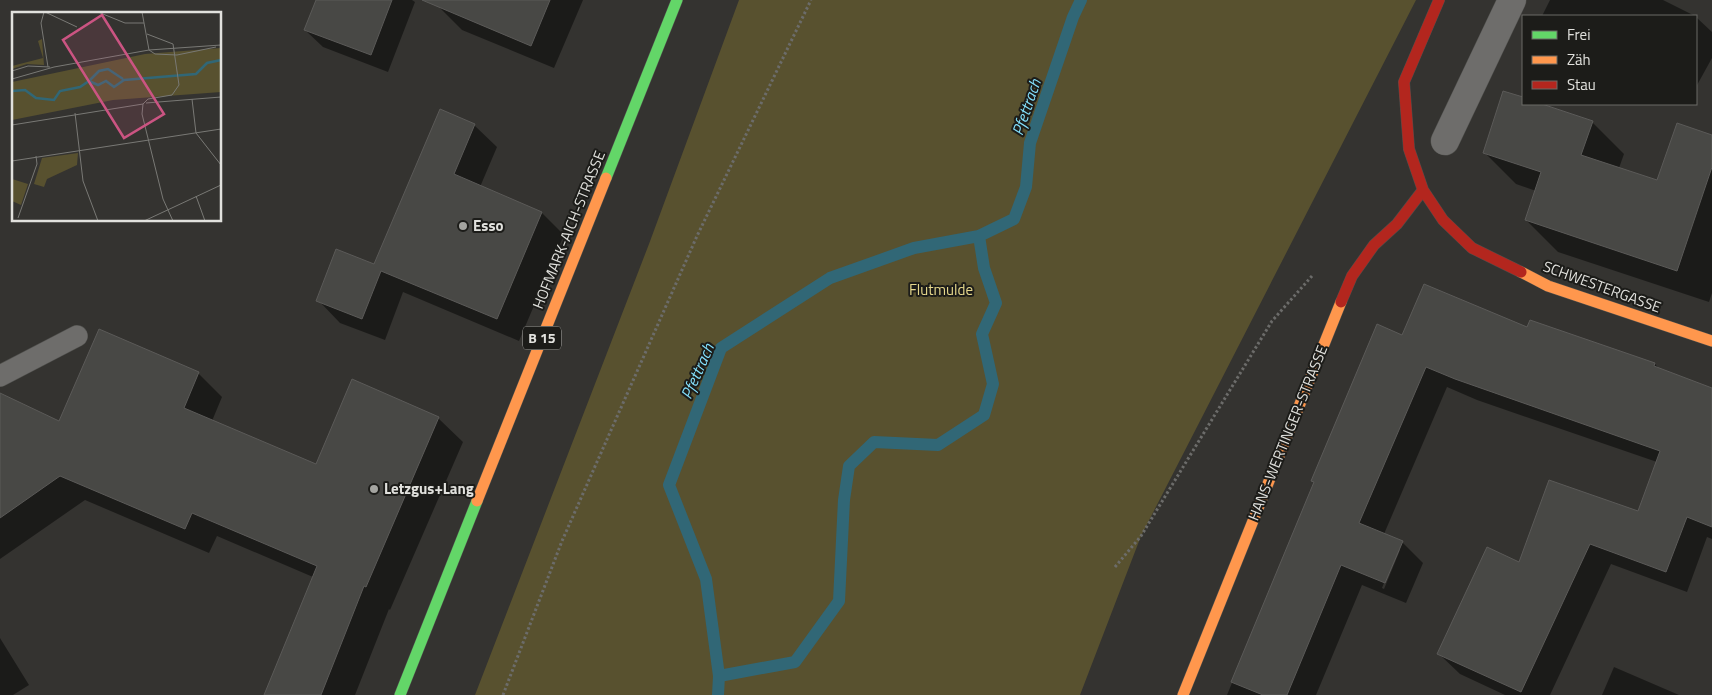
<svg xmlns="http://www.w3.org/2000/svg" width="1712" height="695" viewBox="0 0 1712 695" font-family="'Titillium Web',sans-serif">
  <style>
    .green { fill: #58512f }
    .shadow { fill: #0007; fill-rule: evenodd }
    .lines { fill: none; stroke-linecap: round; stroke-linejoin: round }
    .stream { stroke: #316776; stroke-width: 12 }
    .building { fill: #484845; stroke: #5b5a58 }
    .lane-casing { stroke: #4f4f4c; stroke-width: 22 }
    .street-casing { stroke: #4f4f4c; stroke-width: 29 }
    .fast-casing { stroke: #4f4f4c; stroke-width: 12 }
    .slow-casing { stroke: #4f4f4c; stroke-width: 12 }
    .jam-casing { stroke: #4f4f4c; stroke-width: 12 }
    .path { stroke: #6c6c6a; stroke-width: 3; stroke-dasharray: 2.5 2.5; stroke-linecap: butt }
    .lane { stroke: #6e6d6b; stroke-width: 21 }
    .street { stroke: #6e6d6b; stroke-width: 28 }
    .fast { stroke: #63d668; stroke-width: 11 }
    .slow { stroke: #ff974d; stroke-width: 11 }
    .jam { stroke: #b3261e; stroke-width: 11 }
    .poi-dot { fill: #a4a4a0; stroke: #1c1c19; stroke-width: 2 }
    .labels { text-anchor: middle; stroke-width: 4; stroke-linejoin: round; paint-order: stroke }
    .shield { fill: #1c1c19; stroke: #a6a6a2; stroke-width: 1 }
    .shield-label { font-size: 14px; font-weight: bold; fill: #e1e1dd }
    .poi-label { font-size: 15px; font-weight: bold; fill: #e1e1dd; stroke: #1c1c19; text-anchor: start }
    .street-label { font-size: 15px; fill: #e1e1dd; stroke: #1c1c19 }
    .park-label { font-size: 15px; fill: #e6d88c; stroke: #1c1c19 }
    .water-label { font-size: 16px; font-style: italic; fill: #83dffb; stroke: #1c1c19 }
    .inset-river { fill: none; stroke: #316776; stroke-width: 2.5 }
    .inset-road { fill: none; stroke: #797975; stroke-width: 1 }
    .view { fill: #cb5482; fill-opacity: 0.15; stroke: #cb5482; stroke-width: 2.5 }
    .inset-edge { fill: none; stroke: #e1e1dd; stroke-width: 2.5 }
  </style>
  <rect width="100%" height="100%" fill="#343330"/>
  <path class="green" d="M739,0H1416L1141,536L1080,695H475L649,244Z"/>
  <path class="shadow" d="M317,0H412L415,2L388,72L323,47L305,30Z
    M442,0H583L554,68L462,30L439,7Z
    M1550,0H1663L1695,16H1542Z
    M1696,17L1712,32V58L1696,87Z
    M1504,92L1523,99V104H1538L1592,122L1624,154L1619,168L1658,182L1712,162V293L1709,302L1558,252L1526,220L1536,191L1516,184L1484,152Z
    M474,125L497,147L480,187L542,213L564,235L519,341L403,292L385,340L340,323L318,300L375,265Z
    M1530,321L1655,364L1660,370L1712,389V539L1707,537L1687,592L1611,564L1550,695H1505L1460,674L1439,654L1520,564L1639,512L1657,462L1477,400L1447,387L1384,534L1402,542L1423,563L1406,603L1362,585L1316,695H1227L1315,483L1403,336L1528,328ZM1397,550H1400L1384,589L1382,588Z
    M198,373L222,397L212,421L316,466L438,418L463,442L390,610L389,609L355,695H266L313,577L217,536L209,553L85,500L0,559V394L60,423Z
    M0,638L29,685L13,695H0Z
    M1614,667L1679,695H1602Z"/>
  <g class="lines">
    <path class="stream" d="M719,676L706,579L669,485L721,348L830,278L914,248L979,236
      M718,695L719,676L795,662L839,601L844,500L849,466L874,442L938,445L984,415L993,384L982,334L996,303L984,268L979,236L1014,219L1026,187L1030,143L1073,17L1081,0"/>
  </g>
  <path class="building" d="M316,0H392L371,55L304,30Z
    M422,0H550L531,46Z
    M1503,91L1523,97V104H1542L1593,121L1581,155L1657,180L1677,123L1712,135V167L1677,271L1525,220L1541,172L1483,153Z
    M440,109L475,124L454,174L542,212L497,319L381,271L362,319L316,301L336,249L374,264Z
    M1424,284L1527,327L1530,320L1655,363L1654,366L1712,388V527L1687,517L1666,572L1590,544L1521,692L1437,654L1487,547L1519,562L1549,480L1638,511L1660,451L1455,379L1426,367L1359,523L1403,541L1385,583L1341,565L1287,695H1263L1231,682L1314,482L1311,481L1377,324L1402,335Z
    M99,329L199,372L184,408L316,464L352,379L439,417L366,587L364,586L321,695H264L317,566L192,513L185,529L60,476L0,518V393L59,421Z"/>
  <g class="lines">
    <defs>
      <path id="lane" d="M0,376L77,336"/>
      <path id="street" d="M1445,141L1512,0"/>
      <path id="fast" d="M606,178L677,0
        M400,695L477,501"/>
      <path id="slow" d="M1521,272L1548,286L1712,341
        M477,501L606,178
        M1183,695L1341,302"/>
      <path id="jam" d="M1439,0L1404,82L1409,149L1423,190L1443,220L1472,248L1521,272
        M1341,302L1352,276L1374,245L1397,224L1423,190"/>
    </defs>
    <use href="#lane" class="lane-casing"/>
    <use href="#street" class="street-casing"/>
    <use href="#fast" class="fast-casing"/>
    <use href="#slow" class="slow-casing"/>
    <use href="#jam" class="jam-casing"/>
    <path class="path" d="M1115,567L1141,536L1272,321L1312,276
      M503,695L562,541L697,236L811,0"/>
    <use href="#lane" class="lane"/>
    <use href="#street" class="street"/>
    <use href="#fast" class="fast"/>
    <use href="#slow" class="slow"/>
    <use href="#jam" class="jam"/>
  </g>
  <g class="poi-dot">
    <circle cx="463" cy="226" r="5"/>
    <circle cx="374" cy="489" r="5"/>
  </g>
  <g class="labels">
    <rect class="shield" x="523" y="326.5" width="38" height="23" rx="4"/>
    <g class="shield-label">
      <text x="542" y="343">B 15</text>
    </g>
    <g class="poi-label">
      <text x="473" y="231">Esso</text>
      <text x="384" y="494">Letzgus+Lang</text>
    </g>
    <g class="street-label">
      <text transform="translate(569 230) rotate(-68)" y="5">HOFMARK-AICH-STRASSE</text>
      <text transform="translate(1602 287) rotate(20)" y="5">SCHWESTERGASSE</text>
      <text transform="translate(1288 433) rotate(-68)" y="5">HANS-WERTINGER-STRASSE</text>
    </g>
    <g class="park-label">
      <text x="941" y="295">Flutmulde</text>
    </g>
    <g class="water-label">
      <text transform="translate(1026 107) rotate(-71)" y="6">Pfettrach</text>
      <text transform="translate(697 371) rotate(-66)" y="6">Pfettrach</text>
    </g>
  </g>
  <g transform="translate(12 12)">
    <rect width="209" height="209" fill="#343330"/>
    <path d="M30,27L32,53L15,52L0,57V54L31,46L26,29ZM209,36V80L101,88L0,108V70L133,42ZM66,141L65,153L35,167L32,175L22,172L30,146ZM0,167L16,172L9,193L0,189Z" fill="#58512f"/>
    <path class="inset-river" d="M78,68L87,59L96,57L111,67M0,79L13,78L24,86L42,88L48,79L68,75L77,69L86,73L94,69L102,75L112,68L184,62L195,51L209,48"/>
    <path class="inset-road" d="M32,0L29,11L36,55M33,0L65,15M86,0L113,11H132M130,0L137,38M137,38L143,42L165,43L204,35M0,59L16,54L38,55M0,67L42,55L137,38L209,33M180,87L184,121L209,153M134,91L209,85M131,92L130,102L151,187L161,209M131,92L136,87L160,83L167,73L161,32L135,22M63,101L71,169L86,209M0,113L131,92M0,149L209,117M184,184L193,209M6,206L25,152L24,144M132,209L209,173"/>
    <path class="view" d="M90,3L152,102L112,126L51,28Z"/>
    <rect width="209" height="209" class="inset-edge"/>
  </g>
  <rect x="1522" y="15" width="175" height="90" fill="#1c1c19" stroke="#6b6b67"/>
  <rect x="1532" y="31" width="25" height="8" fill="#63d668" stroke="#6b6b67"/>
  <text x="1567" y="40" font-size="15" fill="#e1e1dd">Frei</text>
  <rect x="1532" y="56" width="25" height="8" fill="#ff974d" stroke="#6b6b67"/>
  <text x="1567" y="65" font-size="15" fill="#e1e1dd">Zäh</text>
  <rect x="1532" y="81" width="25" height="8" fill="#b3261e" stroke="#6b6b67"/>
  <text x="1567" y="90" font-size="15" fill="#e1e1dd">Stau</text>
</svg>
